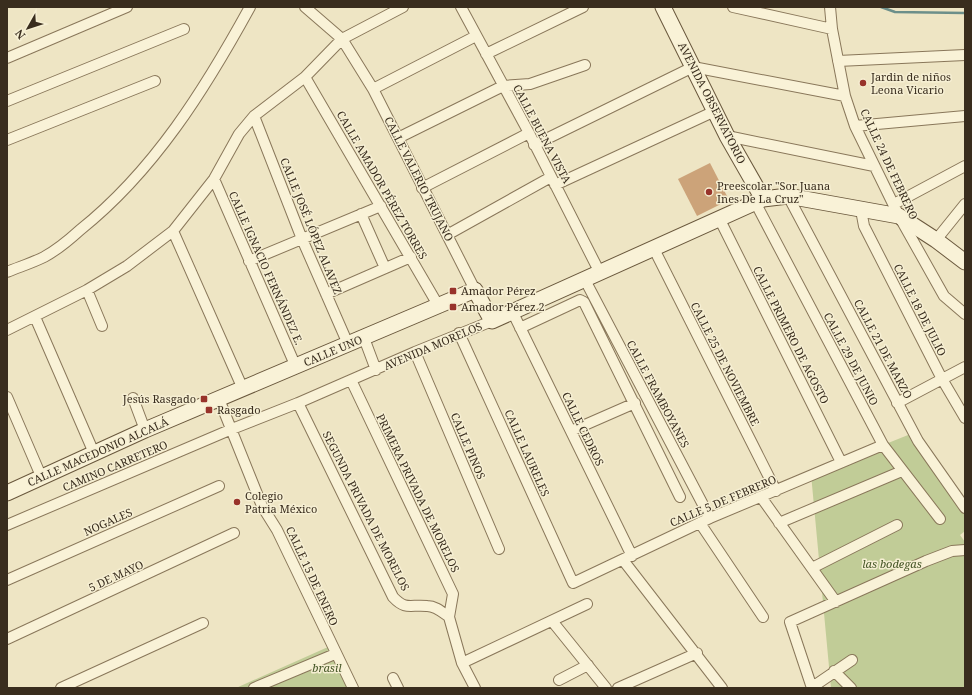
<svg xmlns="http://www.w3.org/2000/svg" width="972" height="695" viewBox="0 0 972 695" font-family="'Noto Serif',serif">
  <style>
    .green { fill: #c1cc97 }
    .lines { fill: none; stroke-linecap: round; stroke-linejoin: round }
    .stream { stroke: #6c8f8a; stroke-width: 2.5 }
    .building { fill: #cca379 }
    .street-casing { stroke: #89775a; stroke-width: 12 }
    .secondary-casing { stroke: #6a583d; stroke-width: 17 }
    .street { stroke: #f9f2d7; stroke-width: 10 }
    .secondary { stroke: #f9f2d7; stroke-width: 15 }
    .poi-dot { fill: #98332a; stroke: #f6efd3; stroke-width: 1.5 }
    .labels { text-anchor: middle; stroke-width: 3; stroke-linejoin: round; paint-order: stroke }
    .poi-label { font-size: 11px; fill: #392d1e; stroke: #f6efd3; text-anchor: start }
    .street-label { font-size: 11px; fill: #392d1e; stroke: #f6efd3 }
    .park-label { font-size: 11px; font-style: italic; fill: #445525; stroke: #f6efd3 }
  </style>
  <rect width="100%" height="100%" fill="#eee5c4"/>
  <path class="green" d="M918,431L965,502V531L960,535L965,542V688H831L811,474Z
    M337,643L359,688H236Z"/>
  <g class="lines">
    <path class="stream" d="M881,7L895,12L965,13"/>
  </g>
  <path class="building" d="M710,163L729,200L697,216L678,179Z"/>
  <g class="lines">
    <defs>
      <path id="street" d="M305,7L342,39L373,89L475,290
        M461,7L529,133L600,273
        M733,7L832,29
        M830,7L832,29L845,96L855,126L899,216L944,296L965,314
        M486,54L583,7
        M7,58L127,7
        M838,61L965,55
        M305,77L438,305
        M373,89L476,36
        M7,101L184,29
        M254,116L302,239L348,344
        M855,126L965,116
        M727,136L874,166
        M398,138L503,86L530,84L585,65
        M7,140L155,81
        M534,145L693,67L845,96
        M214,179L296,367
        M555,185L715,111
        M422,188L529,133
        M788,196L918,441L965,508
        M755,202L883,445L940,519
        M894,204L965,166
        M861,210L864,226L942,379L965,418
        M361,214L385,268
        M719,218L841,462
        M173,231L243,389
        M447,235L551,177
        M936,240L965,204
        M653,247L776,491
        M249,261L381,206
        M7,272C19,267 32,263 44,257C57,250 69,240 80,230C154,171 205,89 250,7
        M585,280L710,518
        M87,290L102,326
        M326,294L411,257
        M513,313L632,556
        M35,317L94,453
        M520,328L580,300L584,302L680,497
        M7,330L87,290L127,266L173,231L214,179L239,134L254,116L305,77L342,39L403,7
        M459,333L573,583L710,518L883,445
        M364,338L376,370
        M415,352L499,549
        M351,380L453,594L449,617L462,663L475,688
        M7,397L41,476
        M133,398L145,430
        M219,399L262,506L277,530L353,688
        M298,403L393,597C406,611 411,604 427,606C436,606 442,612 449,617
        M897,403L965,367
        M571,431L635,403
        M761,497L836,602
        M700,523L763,617
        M779,523L902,471
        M7,525L232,429L298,403L415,352L492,321
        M623,560L722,688
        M812,568L897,525
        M7,580L219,486
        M552,621L606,688
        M7,639L234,533
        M462,663L587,604
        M834,671L851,688
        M393,678L398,688
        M559,680L588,665
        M61,688L203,623
        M254,688L335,654
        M618,688L697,653
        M811,688L852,660
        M812,688L790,622L926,561L952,551L965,550"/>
      <path id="secondary" d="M663,7L727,136L763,199
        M7,493L145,430L475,290L492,321L763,199L788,196L899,216L936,240L965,262"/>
    </defs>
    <use href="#street" class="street-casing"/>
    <use href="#secondary" class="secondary-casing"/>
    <use href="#street" class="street"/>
    <use href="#secondary" class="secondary"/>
  </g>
  <g class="poi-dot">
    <circle cx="863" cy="83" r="4"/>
    <circle cx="709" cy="192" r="4"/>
    <rect x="449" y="287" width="8" height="8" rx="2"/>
    <rect x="449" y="303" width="8" height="8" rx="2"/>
    <rect x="200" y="395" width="8" height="8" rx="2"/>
    <rect x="205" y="406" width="8" height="8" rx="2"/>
    <circle cx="237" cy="502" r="4"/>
  </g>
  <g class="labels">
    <g class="poi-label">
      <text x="871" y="81">Jardin de niños<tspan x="871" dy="13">Leona Vicario</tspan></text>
      <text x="717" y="190">Preescolar "Sor Juana<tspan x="717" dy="13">Ines De La Cruz"</tspan></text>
      <text x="461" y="295">Amador Pérez</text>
      <text x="461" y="311">Amador Pérez 2</text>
      <text x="196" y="403" text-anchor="end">Jesús Rasgado</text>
      <text x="217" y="414">Rasgado</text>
      <text x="245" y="500">Colegio<tspan x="245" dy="13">Patria México</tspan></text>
    </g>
    <g class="street-label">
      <text transform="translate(712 103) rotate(63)" y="4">AVENIDA OBSERVATORIO</text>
      <text transform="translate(542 134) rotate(62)" y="4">CALLE BUENA VISTA</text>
      <text transform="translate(889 164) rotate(65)" y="4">CALLE 24 DE FEBRERO</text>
      <text transform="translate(419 179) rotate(63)" y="4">CALLE VALERIO TRUJANO</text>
      <text transform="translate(382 185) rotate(60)" y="4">CALLE AMADOR PÉREZ TORRES</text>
      <text transform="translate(311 226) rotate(68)" y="4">CALLE JOSÉ LÓPEZ ALAVEZ</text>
      <text transform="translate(266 268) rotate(66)" y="4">CALLE IGNACIO FERNÁNDEZ E.</text>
      <text transform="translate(920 310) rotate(63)" y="4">CALLE 18 DE JULIO</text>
      <text transform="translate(791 335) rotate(63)" y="4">CALLE PRIMERO DE AGOSTO</text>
      <text transform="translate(433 346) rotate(-23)" y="4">AVENIDA MORELOS</text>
      <text transform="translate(883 349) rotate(62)" y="4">CALLE 21 DE MARZO</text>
      <text transform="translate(333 351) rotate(-23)" y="4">CALLE UNO</text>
      <text transform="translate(851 359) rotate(62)" y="4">CALLE 29 DE JUNIO</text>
      <text transform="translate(725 364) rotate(63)" y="4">CALLE 25 DE NOVIEMBRE</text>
      <text transform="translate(658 394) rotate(62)" y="4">CALLE FRAMBOYANES</text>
      <text transform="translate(583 429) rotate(64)" y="4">CALLE CEDROS</text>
      <text transform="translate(468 446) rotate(67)" y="4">CALLE PINOS</text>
      <text transform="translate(98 452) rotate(-24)" y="4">CALLE MACEDONIO ALCALÁ</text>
      <text transform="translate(527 453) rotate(66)" y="4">CALLE LAURELES</text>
      <text transform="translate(115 466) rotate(-23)" y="4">CAMINO CARRETERO</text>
      <text transform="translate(418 493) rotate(64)" y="4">PRIMERA PRIVADA DE MORELOS</text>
      <text transform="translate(723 501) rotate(-23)" y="4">CALLE 5 DE FEBRERO</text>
      <text transform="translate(366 511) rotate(63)" y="4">SEGUNDA PRIVADA DE MORELOS</text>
      <text transform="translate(108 522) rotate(-24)" y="4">NOGALES</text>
      <text transform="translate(116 576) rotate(-25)" y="4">5 DE MAYO</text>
      <text transform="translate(312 576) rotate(65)" y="4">CALLE 15 DE ENERO</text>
    </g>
    <g class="park-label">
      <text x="892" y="568">las bodegas</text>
      <text x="327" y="672">brasil</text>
    </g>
  </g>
  <rect width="972" height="695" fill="none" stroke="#392d1e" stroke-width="16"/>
  <g transform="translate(28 28) rotate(231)" stroke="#f6efd3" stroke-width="3" paint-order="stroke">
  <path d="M0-3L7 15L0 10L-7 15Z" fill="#392d1e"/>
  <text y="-6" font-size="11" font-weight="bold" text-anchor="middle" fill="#392d1e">N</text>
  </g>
</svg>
